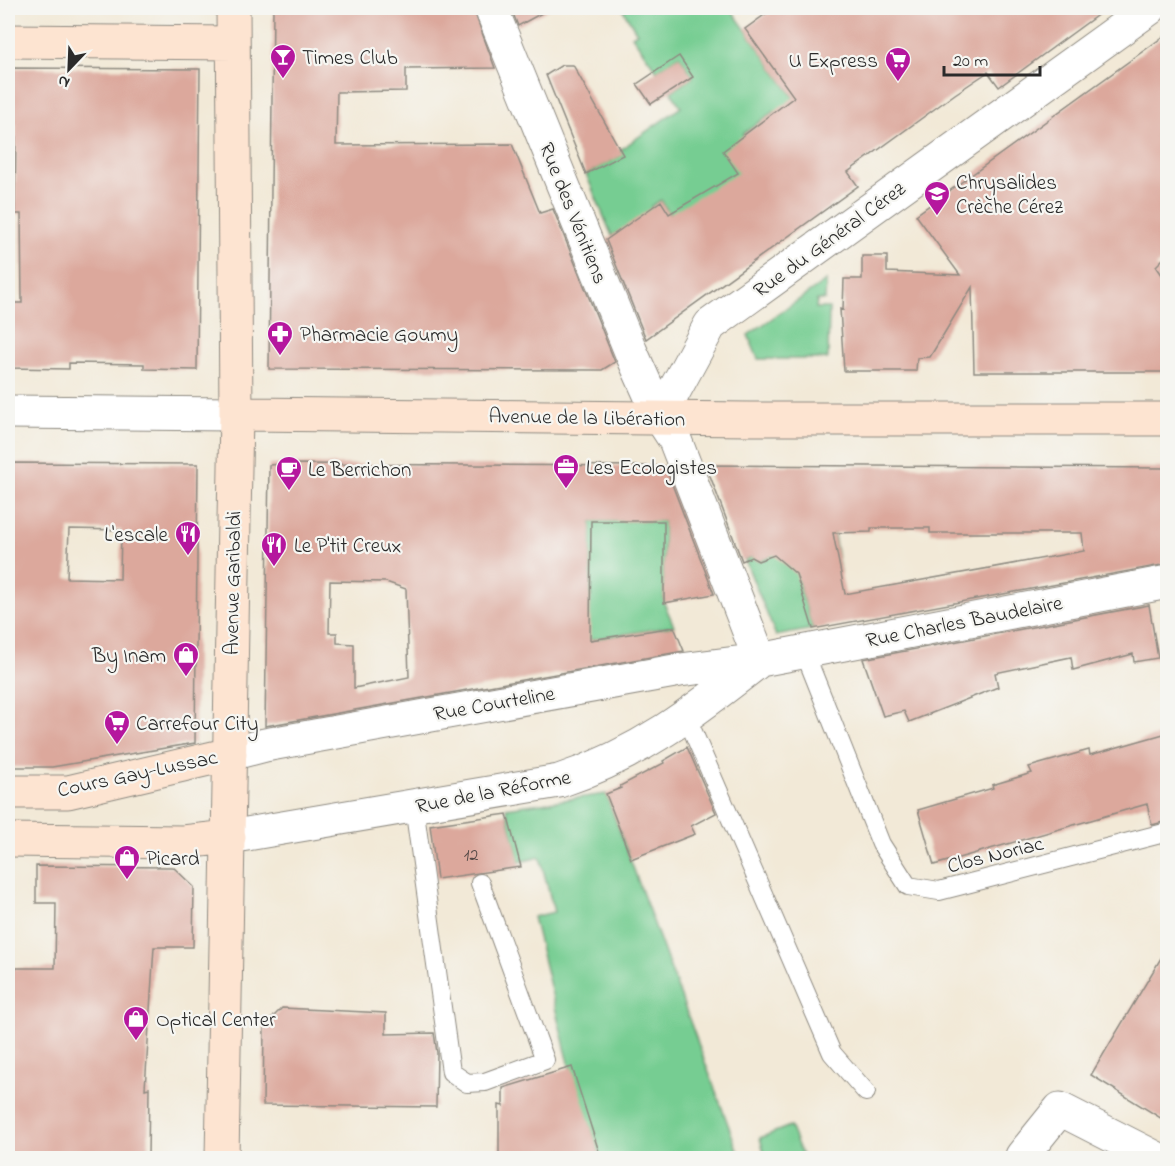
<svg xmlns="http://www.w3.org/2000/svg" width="1175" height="1166" viewBox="0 0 1175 1166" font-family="'Indie Flower',sans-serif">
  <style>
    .green { fill: #76cd92; stroke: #507c5e; stroke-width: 1.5 }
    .building { fill: #dca89c; fill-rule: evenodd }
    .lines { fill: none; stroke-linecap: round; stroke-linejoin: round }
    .lane-casing { stroke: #8e8a81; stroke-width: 20 }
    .street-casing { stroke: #8e8a81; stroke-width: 35 }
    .secondary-casing { stroke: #8e8a81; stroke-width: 35 }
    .lane { stroke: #fff; stroke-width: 18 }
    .street { stroke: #fff; stroke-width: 33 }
    .secondary { stroke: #fde4d1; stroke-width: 33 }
    .labels { text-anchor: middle; stroke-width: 4.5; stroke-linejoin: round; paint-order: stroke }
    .number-label { font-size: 18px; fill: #574a47 }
    .poi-label { font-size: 21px; fill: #2b2b2b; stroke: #f6f6f2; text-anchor: start }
    .street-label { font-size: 21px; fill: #2b2b2b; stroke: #f6f6f2 }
  </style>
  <rect width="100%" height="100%" fill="#f6f6f2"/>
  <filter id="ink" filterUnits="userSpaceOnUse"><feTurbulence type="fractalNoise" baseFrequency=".0167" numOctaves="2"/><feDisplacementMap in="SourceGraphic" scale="12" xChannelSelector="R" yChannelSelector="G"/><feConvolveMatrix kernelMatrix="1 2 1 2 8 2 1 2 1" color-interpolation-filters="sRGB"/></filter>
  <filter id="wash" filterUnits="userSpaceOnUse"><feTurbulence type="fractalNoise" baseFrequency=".008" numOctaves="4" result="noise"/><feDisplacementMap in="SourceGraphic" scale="24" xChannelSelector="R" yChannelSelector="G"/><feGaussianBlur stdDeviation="1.35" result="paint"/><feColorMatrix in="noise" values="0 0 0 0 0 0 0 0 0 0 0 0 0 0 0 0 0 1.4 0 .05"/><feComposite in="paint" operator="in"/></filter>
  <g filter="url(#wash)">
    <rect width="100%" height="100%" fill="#f2e9d7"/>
    <path class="green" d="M627,8H730L828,145L792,134L774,111L743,134L756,179L667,220L669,213L661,200L651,206L654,212C640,221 626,226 612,236L586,174L622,155L620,150L681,107L671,92L693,77L679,56L657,71L632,36L637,33L623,10Z
      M826,281L825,300H817L816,308H829L828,359H758L748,335Z
      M591,521H664V603L674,626L589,640Z
      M832,523L840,572L798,580L813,629L776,636L745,560L751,557L759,561L770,557L772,549Z
      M606,794L736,1146L742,1158H601L570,1068L533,917L554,912L540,857L519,862L506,808Z
      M790,1126L803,1158H745L764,1152L760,1138Z"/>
    <g id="blocks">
      <path class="building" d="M273,8H473L495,68L406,69V91L337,92L336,145L512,144L540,213L553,209L615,362L602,370L269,369Z
        M511,8H551L518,26Z
        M774,8H1107L999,87L988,72L955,94L848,172L858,186L646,339L606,240L661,201L669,214L738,173L723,151L794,97L745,29Z
        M1167,34V255L1156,266L1167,282V372H974L972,287L930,357L917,358L916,371H844L840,309L843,310L844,279H862V256H887V272L960,275L916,215Z
        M679,56L693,77L651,104L637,84Z
        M562,65H573L623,155L586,174L546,75Z
        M8,68L200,69L197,370L144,369V364L69,363V369L8,368V303H22L21,214H15L16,124H8Z
        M8,463L198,464L195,743L52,767H8ZM69,529L121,530L120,579L67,578Z
        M283,464L665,466L714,594L664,603V521H591L590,640L674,627L684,651L265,726L269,465ZM330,581L386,582L406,589L409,677L354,688V644L337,643V633H329Z
        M706,465L1167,468V564L813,629L796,574L774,555L758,561L751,557L742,561ZM871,528H930V533H1082L1084,551L845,594L833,533L871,532Z
        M1149,605L1158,658L1134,662L1133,654L1073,670L1071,657L995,673L998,687L909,722L904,711L883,716L863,659Z
        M1167,733V821L1152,825L1147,804L934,865L918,810L993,788L992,785L1032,773L1029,767L1089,750L1090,755Z
        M687,747L716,813L691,826L695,834L631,859L606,794L621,788L620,786L664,763L663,761Z
        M507,814L521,867L437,879L430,825Z
        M36,866L173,867L194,887L193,947H154L145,1089L149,1088L148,1158H8V968H55L56,903H36Z
        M1167,948V1122L1091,1075Z
        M282,1008L386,1013V1034L434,1033L437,1053L436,1107L263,1105L264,1026Z
        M572,1067L601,1158H499V1105L503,1106V1088Z"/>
    </g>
  </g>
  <g filter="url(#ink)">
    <use href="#blocks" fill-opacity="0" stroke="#8e8a81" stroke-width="1.5"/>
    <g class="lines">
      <defs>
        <path id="lane" d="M804,651L881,844L908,886L939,891L1168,832
          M687,718L832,1053L866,1092
          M414,806L451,1072L467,1083L485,1082L545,1060L480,883"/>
        <path id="street" d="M491,8L631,352L660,417L675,440L760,660
          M8,412L236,414
          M660,417L710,325L1150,8
          M230,754L265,745L680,670L760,660L1168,582
          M229,837L559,781C640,754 694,712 760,660
          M1022,1156L1060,1109L1156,1158"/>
        <path id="secondary" d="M8,41L233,43
          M236,414L750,419H1168
          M8,792H68L230,754
          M8,840L183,842L229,837
          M222,1158L236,414L233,8"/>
      </defs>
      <use href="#lane" class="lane-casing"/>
      <use href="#street" class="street-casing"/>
      <use href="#secondary" class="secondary-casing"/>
      <use href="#lane" class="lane"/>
      <use href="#street" class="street"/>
      <use href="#secondary" class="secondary"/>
    </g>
  </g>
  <defs>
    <symbol id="bar-pin" viewBox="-11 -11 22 30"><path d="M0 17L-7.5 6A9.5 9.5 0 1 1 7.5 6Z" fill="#b5179e" stroke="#f6f6f2"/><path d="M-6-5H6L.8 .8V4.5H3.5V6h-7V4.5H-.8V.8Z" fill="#fff"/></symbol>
    <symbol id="supermarket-pin" viewBox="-11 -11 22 30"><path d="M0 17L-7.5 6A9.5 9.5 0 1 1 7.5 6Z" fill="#b5179e" stroke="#f6f6f2"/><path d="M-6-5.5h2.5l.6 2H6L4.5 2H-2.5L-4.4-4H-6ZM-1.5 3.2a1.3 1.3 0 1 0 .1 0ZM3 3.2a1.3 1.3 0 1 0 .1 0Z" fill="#fff"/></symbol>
    <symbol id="school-pin" viewBox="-11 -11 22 30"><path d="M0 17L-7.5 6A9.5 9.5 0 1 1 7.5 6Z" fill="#b5179e" stroke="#f6f6f2"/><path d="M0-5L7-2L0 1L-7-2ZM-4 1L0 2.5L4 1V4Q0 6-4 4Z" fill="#fff"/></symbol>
    <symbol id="pharmacy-pin" viewBox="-11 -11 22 30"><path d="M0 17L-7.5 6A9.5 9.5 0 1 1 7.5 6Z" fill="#b5179e" stroke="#f6f6f2"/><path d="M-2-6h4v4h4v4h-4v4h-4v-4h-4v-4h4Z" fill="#fff"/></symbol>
    <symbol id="office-pin" viewBox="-11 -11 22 30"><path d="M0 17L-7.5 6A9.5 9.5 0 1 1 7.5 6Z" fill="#b5179e" stroke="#f6f6f2"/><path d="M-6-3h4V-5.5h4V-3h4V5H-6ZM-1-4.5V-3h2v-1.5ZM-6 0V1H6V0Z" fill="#fff"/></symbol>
    <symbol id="cafe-pin" viewBox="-11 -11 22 30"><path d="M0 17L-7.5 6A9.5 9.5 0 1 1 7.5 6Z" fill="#b5179e" stroke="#f6f6f2"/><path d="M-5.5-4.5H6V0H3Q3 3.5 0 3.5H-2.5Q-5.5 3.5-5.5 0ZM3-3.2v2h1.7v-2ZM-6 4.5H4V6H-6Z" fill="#fff"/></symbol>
    <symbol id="restaurant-pin" viewBox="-11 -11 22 30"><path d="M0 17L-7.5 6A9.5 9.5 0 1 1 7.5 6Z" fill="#b5179e" stroke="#f6f6f2"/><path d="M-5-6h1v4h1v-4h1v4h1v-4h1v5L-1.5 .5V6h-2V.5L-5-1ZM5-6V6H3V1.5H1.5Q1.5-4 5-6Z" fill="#fff"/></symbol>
    <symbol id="shop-pin" viewBox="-11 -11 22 30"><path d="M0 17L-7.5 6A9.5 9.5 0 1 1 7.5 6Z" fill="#b5179e" stroke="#f6f6f2"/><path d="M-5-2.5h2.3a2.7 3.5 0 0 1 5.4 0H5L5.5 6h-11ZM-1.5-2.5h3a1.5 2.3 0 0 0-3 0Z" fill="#fff"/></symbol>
  </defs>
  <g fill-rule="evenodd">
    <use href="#bar-pin" x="268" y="42" width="30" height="40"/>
    <use href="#supermarket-pin" x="883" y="45" width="30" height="40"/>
    <use href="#school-pin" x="922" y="179" width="30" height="40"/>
    <use href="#pharmacy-pin" x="265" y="319" width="30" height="40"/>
    <use href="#office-pin" x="551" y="452" width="30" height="40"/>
    <use href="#cafe-pin" x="274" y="454" width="30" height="40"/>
    <use href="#restaurant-pin" x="173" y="519" width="30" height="40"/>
    <use href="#restaurant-pin" x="259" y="530" width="30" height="40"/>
    <use href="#shop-pin" x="171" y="640" width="30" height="40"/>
    <use href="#supermarket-pin" x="102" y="708" width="30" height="40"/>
    <use href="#shop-pin" x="112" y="843" width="30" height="40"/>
    <use href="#shop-pin" x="121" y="1004" width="30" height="40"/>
  </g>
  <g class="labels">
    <g class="number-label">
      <text x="471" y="860">12</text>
    </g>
    <g class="poi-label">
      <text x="302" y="64">Times Club</text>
      <text x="878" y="67" text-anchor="end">U Express</text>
      <text x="956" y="189">Chrysalides<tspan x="956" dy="24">Crèche Cérez</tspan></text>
      <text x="300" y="341">Pharmacie Goumy</text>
      <text x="586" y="474">Les Ecologistes</text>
      <text x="308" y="476">Le Berrichon</text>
      <text x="168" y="541" text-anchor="end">L'escale</text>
      <text x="294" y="552">Le P'tit Creux</text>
      <text x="166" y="662" text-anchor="end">By Inam</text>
      <text x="136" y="730">Carrefour City</text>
      <text x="146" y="865">Picard</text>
      <text x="156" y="1026">Optical Center</text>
    </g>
    <g class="street-label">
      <text transform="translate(574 213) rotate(68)" y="7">Rue des Vénitiens</text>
      <text transform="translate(829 239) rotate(-36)" y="7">Rue du Général Cérez</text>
      <text transform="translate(587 417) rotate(1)" y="7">Avenue de la Libération</text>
      <text transform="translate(232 583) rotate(-89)" y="7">Avenue Garibaldi</text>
      <text transform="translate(964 621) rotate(-11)" y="7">Rue Charles Baudelaire</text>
      <text transform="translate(494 703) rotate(-10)" y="7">Rue Courteline</text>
      <text transform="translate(137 773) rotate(-12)" y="7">Cours Gay-Lussac</text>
      <text transform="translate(493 791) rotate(-11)" y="7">Rue de la Réforme</text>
      <text transform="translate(995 854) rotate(-14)" y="7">Clos Noriac</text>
    </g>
  </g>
  <rect width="1175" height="1166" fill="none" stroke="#f6f6f2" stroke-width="30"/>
  <g transform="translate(69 69) rotate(203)" stroke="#f6f6f2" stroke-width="4.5" paint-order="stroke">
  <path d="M0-4.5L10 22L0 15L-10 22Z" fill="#2b2b2b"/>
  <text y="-9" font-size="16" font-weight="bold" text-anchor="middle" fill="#2b2b2b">N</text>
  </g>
  <path d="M944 66v9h96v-9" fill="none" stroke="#2b2b2b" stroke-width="3"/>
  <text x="953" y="66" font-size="18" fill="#2b2b2b" stroke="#f6f6f2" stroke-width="4.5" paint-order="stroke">20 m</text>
</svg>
